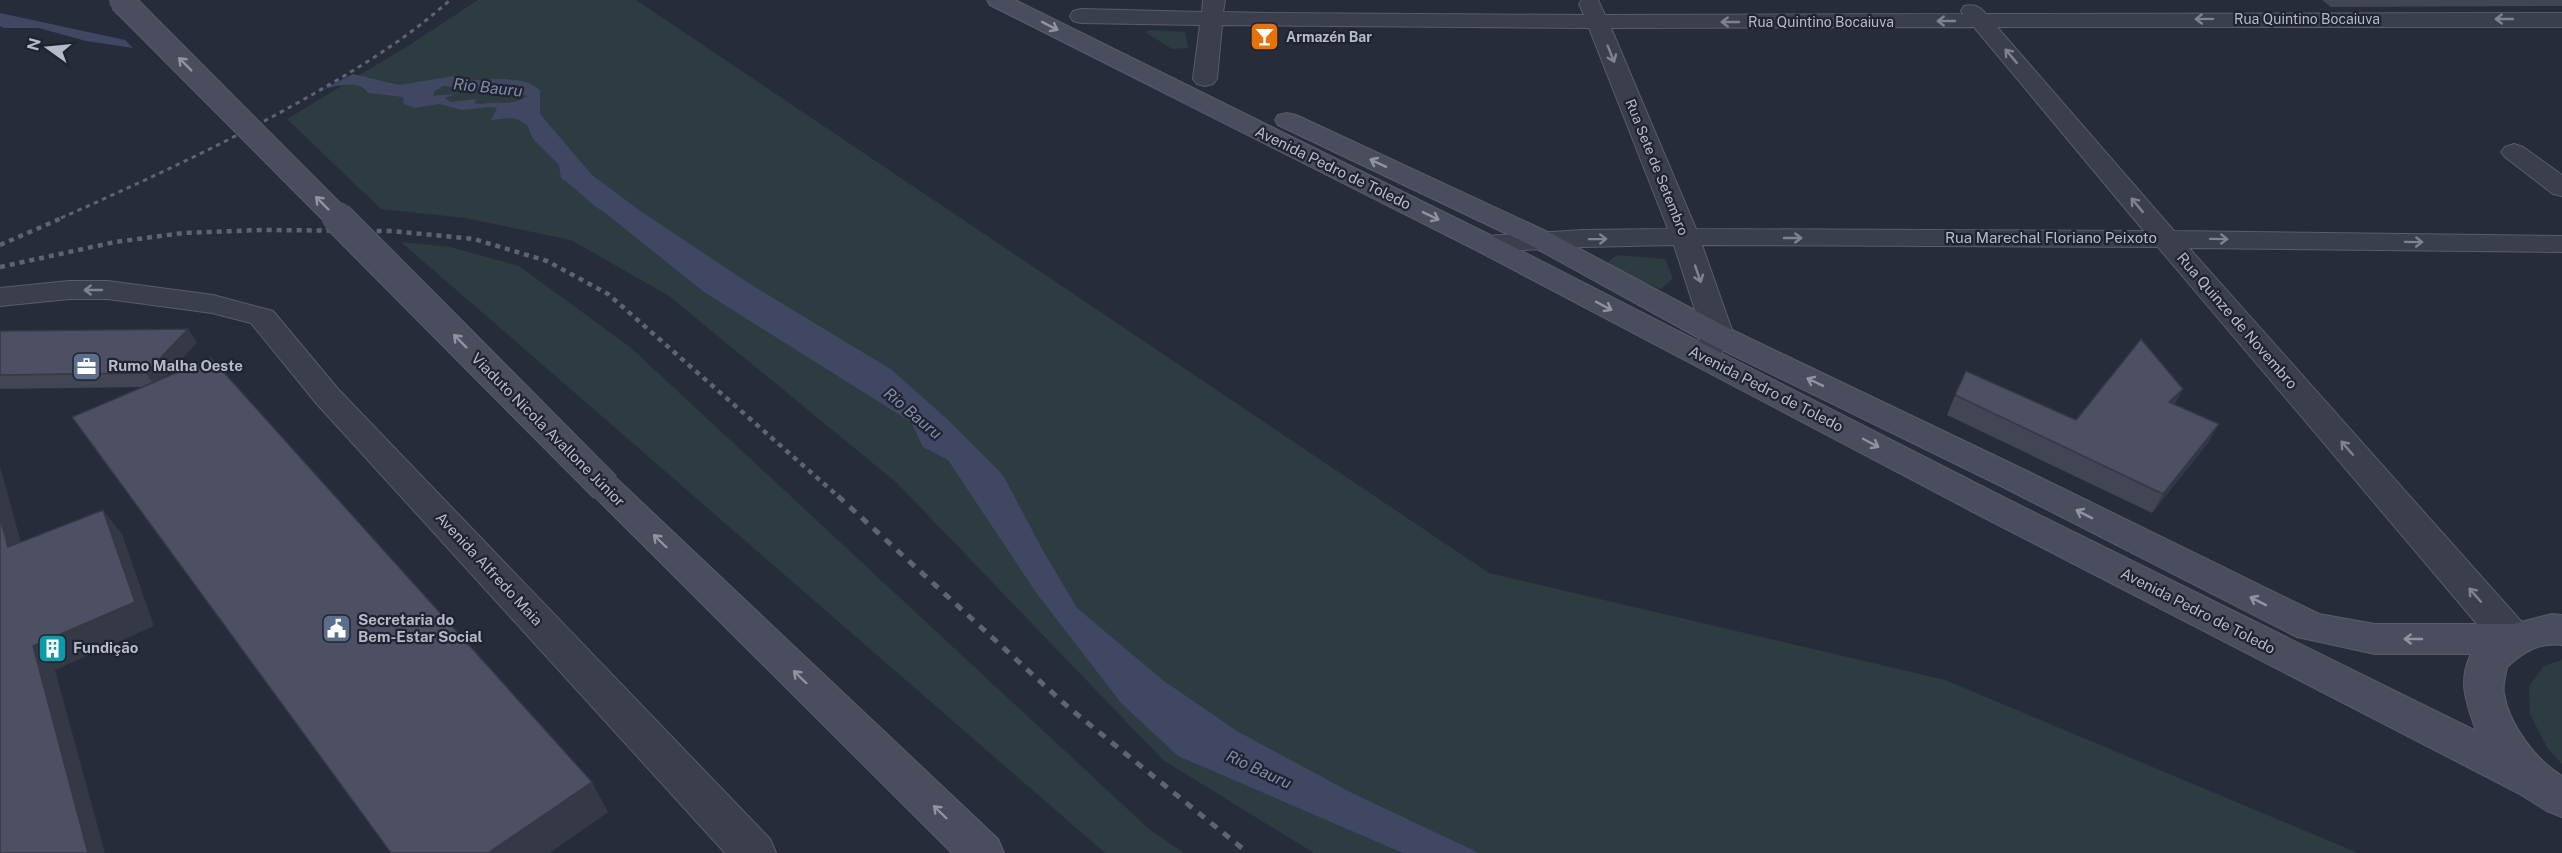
<svg xmlns="http://www.w3.org/2000/svg" width="2562" height="853" viewBox="0 0 2562 853" font-family="'Public Sans',sans-serif">
  <style>
    .green { fill: #2d3c40 }
    .water { fill: #3f4762; fill-rule: evenodd }
    .lines { fill: none; stroke-linecap: round; stroke-linejoin: round }
    .street-casing { stroke: #595c6a; stroke-width: 2 }
    .secondary-casing { stroke: #595c6a; stroke-width: 2 }
    .street { fill: #3b3e4c; fill-rule: evenodd }
    .secondary { fill: #494d5e; fill-rule: evenodd }
    .rail-far2 { stroke: #5f6474; stroke-width: 3; stroke-dasharray: 4.5 4.5; stroke-linecap: butt }
    .rail-far1 { stroke: #5f6474; stroke-width: 4.5; stroke-dasharray: 5 5; stroke-linecap: butt }
    .rail { stroke: #5f6474; stroke-width: 5; stroke-dasharray: 8 8; stroke-linecap: butt }
    .secondary-bridge-far1-casing { stroke: #595c6a; stroke-width: 26; stroke-linecap: butt }
    .secondary-bridge-casing { stroke: #595c6a; stroke-width: 33; stroke-linecap: butt }
    .secondary-bridge-far1 { stroke: #494d5e; stroke-width: 24 }
    .secondary-bridge { stroke: #494d5e; stroke-width: 31 }
    .wall { fill: #414554 }
    .shaded-wall { fill: #353845 }
    .building { fill: #4c5062; stroke: #353845; stroke-width: 1.5 }
    .oneway { stroke: #7f8290 }
    .oneway2 { stroke: #9094a2 }
    .labels { text-anchor: middle; stroke-width: 4.5; stroke-linejoin: round; paint-order: stroke }
    .far-street-label { font-size: 14px; fill: #b7bac7; stroke: #202331 }
    .far-poi-label { font-size: 14px; font-weight: bold; fill: #b7bac7; stroke: #202331; text-anchor: start }
    .street-label { font-size: 15px; fill: #b7bac7; stroke: #202331 }
    .poi-label { font-size: 15px; font-weight: bold; fill: #b7bac7; stroke: #202331; text-anchor: start }
    .water-label { font-size: 16px; font-style: italic; fill: #828caa; stroke: #202331 }
  </style>
  <rect width="100%" height="100%" fill="#272c3b"/>
  <path class="green" d="M478,0H636L1489,573L1945,680L2358,853H1314L1163,760L897,483L669,296L571,240L465,218L381,209L287,119L411,44Z
    M1150,30L1185,32L1188,48L1172,49L1145,32Z
    M401,242L450,247L519,266L630,347L1150,830L1184,853H1105Z
    M1617,255L1665,259L1673,278L1661,289L1604,265Z
    M2562,660V764L2548,749L2530,714L2529,686L2544,666Z"/>
  <path class="water" d="M0,13L125,40L133,48L86,41L39,28H4L0,26Z
    M353,74L399,85L454,76L455,80C481,82 519,72 540,90V114L592,175L639,210L750,284L892,370L947,419L1003,475L1041,547L1077,608L1164,681L1237,731L1350,792L1479,853H1403L1178,756L1122,704L1037,594L948,460L923,447L911,422L704,292L604,212C587,202 577,188 561,178L559,165L533,139L527,125L517,119L509,118L491,120L497,108L489,107L462,110L439,104L415,108L404,104L403,97L368,93C359,79 338,86 324,89ZM443,86L472,89L490,86L527,96C514,105 504,102 489,103C483,103 480,105 474,103L477,99L450,102L445,98L456,94L433,96L435,91Z"/>
  <g class="lines">
    <defs>
      <path id="street" d="M1203,0H1225L1223,12L1266,13L1584,15L1579,4L1582,0H1598L1605,15L1963,14L1961,11L1964,6C1975,4 1979,6 1986,14L2562,13V27H1997L2174,231L2562,236V252L2189,248L2527,628L2532,639L2527,650L2513,654L2499,650L2158,247L1702,245L1734,336C1723,353 1713,367 1691,362L1686,355L1703,335L1674,245L1583,247L1486,252L1476,250L1472,244L1476,238L1486,236L1583,230L1668,229L1589,28L1222,25L1217,79L1213,84L1205,86L1197,84L1193,79L1200,25L1081,23L1073,21L1070,16L1073,11L1081,9L1202,12ZM1974,27L2144,231L1696,229L1611,28Z
        M2514,144L2523,147L2562,175V196L2553,194L2505,157L2501,152L2505,147Z
        M69,281H108L213,295L273,311L338,389L770,839L776,853H725L316,403L251,323L212,313L108,299H69L0,306V288Z"/>
      <path id="secondary" d="M987,0H1015L1496,238L2001,496L2476,731C2467,704 2457,682 2471,654H2375L2297,637L2003,487L1708,343L1530,245L1278,125L1275,120L1278,115L1287,113L1296,115L1550,233L1730,329L2027,471L2319,614L2375,624H2513L2552,614L2562,615V645C2539,642 2523,652 2507,667C2506,675 2502,686 2504,694C2509,725 2536,760 2562,776V817L2547,811L2518,793L1977,514L1476,250L990,5Z
        M605,475L617,479L998,839L1004,853H952L593,495L588,487L593,479Z"/>
    </defs>
    <use href="#street" class="street-casing"/>
    <use href="#secondary" class="secondary-casing"/>
    <use href="#street" class="street"/>
    <use href="#secondary" class="secondary"/>
    <path class="rail-far2" d="M61,218C147,180 233,140 315,93C362,66 409,37 450,0"/>
    <path class="rail-far1" d="M0,245L64,217
      M0,267L115,242L183,233L261,230L392,231L474,239L547,261L608,294L839,497"/>
    <path class="rail" d="M838,496L1068,707L1248,853"/>
    <defs>
      <path id="secondary-bridge-far1" d="M121,0L338,218"/>
      <path id="secondary-bridge" d="M337,217L605,487"/>
    </defs>
    <use href="#secondary-bridge-far1" class="secondary-bridge-far1-casing"/>
    <use href="#secondary-bridge" class="secondary-bridge-casing"/>
    <use href="#secondary-bridge-far1" class="secondary-bridge-far1"/>
    <use href="#secondary-bridge" class="secondary-bridge"/>
  </g>
  <path class="wall" d="M2322,0H2562V6L2331,7Z
    M0,331L197,342L163,379L608,812L549,853H391L143,387L0,389Z
    M2183,389L2174,405L2219,424L2207,444L2152,513L1947,415L1955,395L2076,420Z"/>
  <path class="shaded-wall" d="M188,329L197,342L155,387L146,373Z
    M2183,389L2172,408L2169,402Z
    M2219,424L2207,444L2152,513L2163,494Z
    M0,466L29,572L8,547L0,517Z
    M103,510L122,534L154,626L55,670L105,853H88L33,646Z
    M592,782L608,812L549,853H488Z"/>
  <path class="building" d="M188,329L146,373L0,375V331Z
    M2141,339L2183,389L2169,402L2219,424L2163,494L1955,395L1966,371L2076,420Z
    M211,358L592,782L488,853H391L72,417Z
    M103,510L135,602L33,646L88,853H0V517L8,547Z"/>
  <defs><path id="oneway-shaft" d="M-6 0H5M1.5-3L5.5 0L1.5 3" fill="none" stroke-width="1.6" stroke-linecap="round" stroke-linejoin="round" transform="scale(1.5)"/></defs>
  <g class="oneway">
    <use href="#oneway-shaft" transform="translate(2204 19) rotate(179)"/>
    <use href="#oneway-shaft" transform="translate(2504 19) rotate(-180)"/>
    <use href="#oneway-shaft" transform="translate(1946 21) rotate(180)"/>
    <use href="#oneway-shaft" transform="translate(1730 22) rotate(180)"/>
    <use href="#oneway-shaft" transform="translate(1611 54) rotate(68)"/>
    <use href="#oneway-shaft" transform="translate(2011 56) rotate(-130)"/>
    <use href="#oneway-shaft" transform="translate(2137 205) rotate(-130)"/>
    <use href="#oneway-shaft" transform="translate(1793 238)"/>
    <use href="#oneway-shaft" transform="translate(1598 239) rotate(-1)"/>
    <use href="#oneway-shaft" transform="translate(2219 239) rotate(1)"/>
    <use href="#oneway-shaft" transform="translate(2414 242) rotate(1)"/>
    <use href="#oneway-shaft" transform="translate(1698 274) rotate(71)"/>
    <use href="#oneway-shaft" transform="translate(93 290) rotate(-180)"/>
    <use href="#oneway-shaft" transform="translate(2347 448) rotate(-131)"/>
    <use href="#oneway-shaft" transform="translate(2475 595) rotate(-131)"/>
  </g>
  <g class="oneway2">
    <use href="#oneway-shaft" transform="translate(1050 26) rotate(27)"/>
    <use href="#oneway-shaft" transform="translate(185 64) rotate(-135)"/>
    <use href="#oneway-shaft" transform="translate(1378 163) rotate(-155)"/>
    <use href="#oneway-shaft" transform="translate(322 203) rotate(-135)"/>
    <use href="#oneway-shaft" transform="translate(1431 216) rotate(26)"/>
    <use href="#oneway-shaft" transform="translate(1604 306) rotate(28)"/>
    <use href="#oneway-shaft" transform="translate(460 341) rotate(-135)"/>
    <use href="#oneway-shaft" transform="translate(1815 382) rotate(-154)"/>
    <use href="#oneway-shaft" transform="translate(1871 443) rotate(28)"/>
    <use href="#oneway-shaft" transform="translate(2084 514) rotate(-153)"/>
    <use href="#oneway-shaft" transform="translate(660 541) rotate(-136)"/>
    <use href="#oneway-shaft" transform="translate(2258 601) rotate(-153)"/>
    <use href="#oneway-shaft" transform="translate(2413 639) rotate(-180)"/>
    <use href="#oneway-shaft" transform="translate(800 677) rotate(-136)"/>
    <use href="#oneway-shaft" transform="translate(940 812) rotate(-136)"/>
  </g>
  <defs>
    <symbol id="bar-square" viewBox="-11 -11 22 22"><rect x="-9" y="-9" width="18" height="18" rx="4" fill="#e8710a" stroke="#202331"/><path d="M-6-5H6L.8 .8V4.5H3.5V6h-7V4.5H-.8V.8Z" fill="#fff"/></symbol>
    <symbol id="office-square" viewBox="-11 -11 22 22"><rect x="-9" y="-9" width="18" height="18" rx="4" fill="#5c6f8a" stroke="#202331"/><path d="M-6-3h4V-5.5h4V-3h4V5H-6ZM-1-4.5V-3h2v-1.5ZM-6 0V1H6V0Z" fill="#fff"/></symbol>
    <symbol id="civic-square" viewBox="-11 -11 22 22"><rect x="-9" y="-9" width="18" height="18" rx="4" fill="#5c6f8a" stroke="#202331"/><path d="M-.6-6.5H3V-4.5H.6V-3L4-1V1h2V6H-6V1h2V-1L-.6-3ZM-1.2 2.5V6h2.4V2.5Z" fill="#fff"/></symbol>
    <symbol id="building-square" viewBox="-11 -11 22 22"><rect x="-9" y="-9" width="18" height="18" rx="4" fill="#0f9aa8" stroke="#202331"/><path d="M-4-6H4V6H1V3H-1V6H-4ZM-2.5-4.3h1.7v1.8h-1.7ZM.8-4.3h1.7v1.8H.8ZM-2.5-1h1.7V.8h-1.7ZM.8-1h1.7V.8H.8Z" fill="#fff"/></symbol>
  </defs>
  <g fill-rule="evenodd">
    <use href="#bar-square" x="1248" y="20" width="33" height="33"/>
    <use href="#office-square" x="70" y="350" width="33" height="33"/>
    <use href="#civic-square" x="320" y="612" width="33" height="33"/>
    <use href="#building-square" x="36" y="632" width="33" height="33"/>
  </g>
  <g class="labels">
    <g class="far-street-label">
      <text x="2307" y="24">Rua Quintino Bocaiuva</text>
      <text x="1821" y="27">Rua Quintino Bocaiuva</text>
      <text transform="translate(1657 167) rotate(68)" y="5">Rua Sete de Setembro</text>
    </g>
    <g class="far-poi-label">
      <text x="1286" y="42">Armazén Bar</text>
    </g>
    <g class="street-label">
      <text transform="translate(1333 168) rotate(26)" y="5">Avenida Pedro de Toledo</text>
      <text x="2051" y="243">Rua Marechal Floriano Peixoto</text>
      <text transform="translate(2237 321) rotate(49)" y="5">Rua Quinze de Novembro</text>
      <text transform="translate(1766 389) rotate(27)" y="5">Avenida Pedro de Toledo</text>
      <text transform="translate(548 430) rotate(45)" y="5">Viaduto Nicola Avallone Júnior</text>
      <text transform="translate(489 569) rotate(47)" y="5">Avenida Alfredo Maia</text>
      <text transform="translate(2198 611) rotate(27)" y="5">Avenida Pedro de Toledo</text>
    </g>
    <g class="poi-label">
      <text x="108" y="371">Rumo Malha Oeste</text>
      <text x="358" y="625">Secretaria do<tspan x="358" dy="17">Bem-Estar Social</tspan></text>
      <text x="73" y="653">Fundição</text>
    </g>
    <g class="water-label">
      <text transform="translate(488 87) rotate(6)" y="6">Rio Bauru</text>
      <text transform="translate(913 413) rotate(40)" y="6">Rio Bauru</text>
      <text transform="translate(1259 769) rotate(25)" y="6">Rio Bauru</text>
    </g>
  </g>
  <g transform="translate(48 48) rotate(285)" stroke="#202331" stroke-width="4.5" paint-order="stroke">
  <path d="M0-4.5L10 22L0 15L-10 22Z" fill="#b7bac7"/>
  <text y="-9" font-size="16" font-weight="bold" text-anchor="middle" fill="#b7bac7">N</text>
  </g>
</svg>
